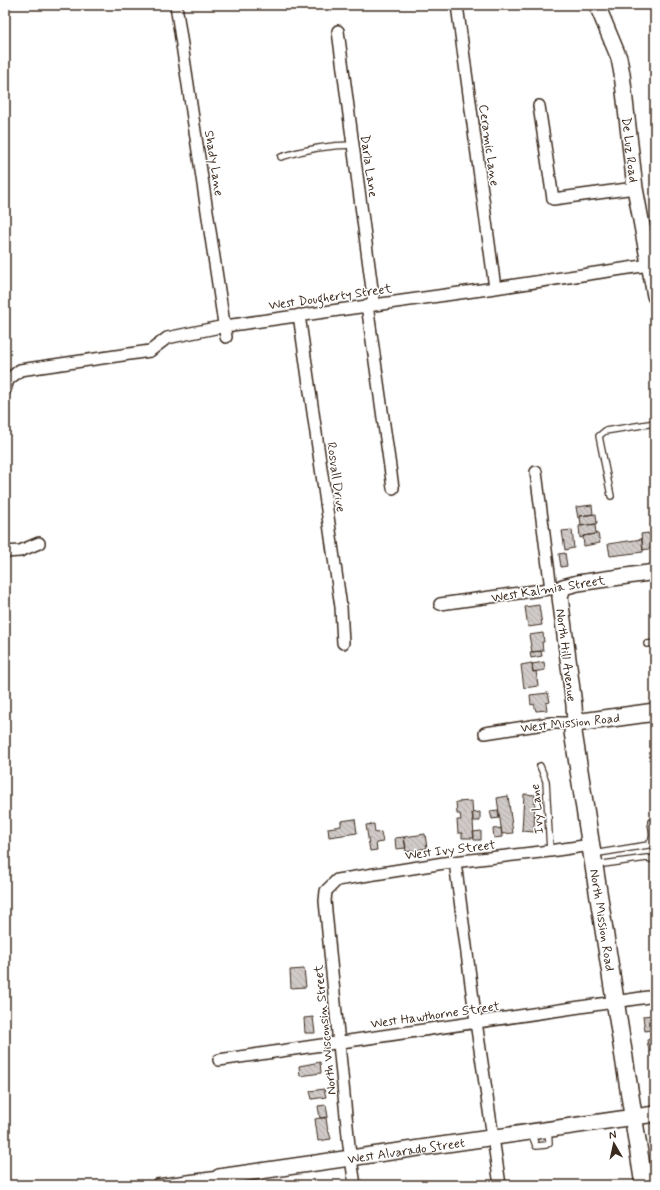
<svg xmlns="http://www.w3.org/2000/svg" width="660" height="1190" viewBox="0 0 660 1190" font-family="Mynerve,sans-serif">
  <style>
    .building { fill: url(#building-back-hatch); stroke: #3b2a1e }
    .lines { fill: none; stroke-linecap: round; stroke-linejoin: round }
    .lane-casing { stroke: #3b2a1e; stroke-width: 8 }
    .street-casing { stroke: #3b2a1e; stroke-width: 14 }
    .secondary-casing { stroke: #3b2a1e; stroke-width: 18 }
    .primary-casing { stroke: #3b2a1e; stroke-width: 20 }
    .lane { stroke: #fff; stroke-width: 5.5 }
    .street { stroke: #fff; stroke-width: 11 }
    .secondary { stroke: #fff; stroke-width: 15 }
    .primary { stroke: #fff; stroke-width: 17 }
    .labels { text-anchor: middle; stroke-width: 3; stroke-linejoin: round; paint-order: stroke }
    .street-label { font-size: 13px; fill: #3b2a1e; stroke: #fff }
  </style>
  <defs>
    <pattern id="building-back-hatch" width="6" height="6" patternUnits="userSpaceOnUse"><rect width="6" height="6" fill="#cfcac7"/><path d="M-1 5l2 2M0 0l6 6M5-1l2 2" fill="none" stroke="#b3aeaa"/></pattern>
  </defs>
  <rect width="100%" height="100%" fill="#fff"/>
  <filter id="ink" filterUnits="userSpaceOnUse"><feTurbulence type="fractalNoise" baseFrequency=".025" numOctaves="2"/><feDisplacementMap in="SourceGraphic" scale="8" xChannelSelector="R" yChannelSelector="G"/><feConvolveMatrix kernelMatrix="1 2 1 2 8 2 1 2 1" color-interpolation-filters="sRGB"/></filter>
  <g filter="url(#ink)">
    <path class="building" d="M592,505L593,514L580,516V518H578L576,507Z
      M596,514L597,524L581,526L580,516Z
      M595,524L596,534L583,536V537L580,538L579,526Z
      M572,530L574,548L565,550L562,531Z
      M648,533V534H653L654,540H652L653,548L643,550L641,534Z
      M596,534H598L600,543L584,546L583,536Z
      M642,539L643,552L610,556L608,544Z
      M565,553L567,566L561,567L559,554Z
      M539,605L542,625L528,627L525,607Z
      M543,633L544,642H542L543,651L532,652L529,635Z
      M541,651L542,656L531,658L530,652Z
      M544,662L545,670L533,672L532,664Z
      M532,663L533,672L536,671L538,686L524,688L521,665Z
      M548,693L550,702L546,703L547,710L536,711L534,704L531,705L530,695Z
      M524,794L535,795L534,832L522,831Z
      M508,796L513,833L502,834L497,798Z
      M472,801L474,838H462V833H458L457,820H461L460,814H457L456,802Z
      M498,810L499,818L492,819L490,811Z
      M480,812V821H473L472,813Z
      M355,819L357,833L329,837L328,828L341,826V821Z
      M374,824L375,833L381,832L383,842L376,843L377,850L370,851L366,825Z
      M501,828L502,837L494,838L493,829Z
      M481,831V840H474L473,832Z
      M425,834L427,848L406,852L404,837Z
      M404,837L406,848L396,849L395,838Z
      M304,969L306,987L291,988L290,970Z
      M652,1015L655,1029L645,1031L643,1016Z
      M313,1017L315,1033H305L304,1018Z
      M655,1038V1050L649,1051L647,1040Z
      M320,1062L321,1073L300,1076L299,1066Z
      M324,1089L326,1097L312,1099L310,1091Z
      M326,1105L328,1117L320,1118L318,1106Z
      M320,1118H326L328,1132H329L331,1139L318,1141L315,1119Z"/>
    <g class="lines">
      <defs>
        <path id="lane" d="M281,157C306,149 327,145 353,145
          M611,496L599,436L605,431L655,423
          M647,644L655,643
          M540,766L546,781L550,851
          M593,854L648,845C655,838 652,831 651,822
          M596,865L647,858L655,860
          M531,1132L536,1146L546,1145L549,1143L548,1129"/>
        <path id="street" d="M176,5L226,337
          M457,5L495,288
          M338,31L374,304
          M539,106L553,199L635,188
          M367,305L393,488
          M299,315L341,607L343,643
          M5,390L8,380L20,370L150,351L167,338L225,326L495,288L649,265
          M536,472L551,589
          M5,552L20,551L39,543
          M440,604L563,587
          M485,733L551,723H575
          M455,862L476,1022L500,1185
          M219,1060L655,996
          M157,1185L219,1177
          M355,1185L349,1146L325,901L326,891L337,880L444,863L550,851L591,845"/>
        <g id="secondary">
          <path id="s1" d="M597,5L619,58L622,74L635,188L655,296"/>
          <path d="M575,723L574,705L560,597L563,587L578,583L655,572"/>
          <path id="s2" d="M220,1185L219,1177L655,1114"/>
        </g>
        <path id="primary" d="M644,1185L573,732L575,723L655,712"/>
      </defs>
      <use href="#lane" class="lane-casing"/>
      <use href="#street" class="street-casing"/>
      <use href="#secondary" class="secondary-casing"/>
      <use href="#primary" class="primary-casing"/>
      <use href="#lane" class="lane"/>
      <use href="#street" class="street"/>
      <use href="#secondary" class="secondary"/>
      <use href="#primary" class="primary"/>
    </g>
  </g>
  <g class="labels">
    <g class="street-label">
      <text transform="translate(490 145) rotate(82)" y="5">Ceramic Lane</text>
      <text dy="5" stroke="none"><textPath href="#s1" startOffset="150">De Luz Road</textPath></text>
      <text transform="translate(215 163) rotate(81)" y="5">Shady Lane</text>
      <text transform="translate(370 166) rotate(82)" y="5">Darla Lane</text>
      <text transform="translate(330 296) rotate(-8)" y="5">West Dougherty Street</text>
      <text transform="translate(337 477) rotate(82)" y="5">Rosvall Drive</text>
      <text transform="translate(548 588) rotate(-9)" y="5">West Kalmia Street</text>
      <text transform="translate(567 655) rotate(83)" y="5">North Hill Avenue</text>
      <text transform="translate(570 722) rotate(-6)" y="5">West Mission Road</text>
      <text transform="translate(536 809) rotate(-95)" y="5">Ivy Lane</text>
      <text transform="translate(450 849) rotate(-7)" y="5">West Ivy Street</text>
      <text transform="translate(603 920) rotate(81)" y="5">North Mission Road</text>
      <text transform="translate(435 1014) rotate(-8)" y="5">West Hawthorne Street</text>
      <text transform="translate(324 1030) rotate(-96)" y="5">North Wisconsin Street</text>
      <text dy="5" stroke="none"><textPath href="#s2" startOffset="197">West Alvarado Street</textPath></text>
    </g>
  </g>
  <rect width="660" height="1190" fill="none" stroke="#fff" stroke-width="20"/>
  <rect x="10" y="10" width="640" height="1170" fill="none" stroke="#3b2a1e" stroke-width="1.5" filter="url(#ink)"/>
  <g transform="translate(614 1144) rotate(351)" stroke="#ffffff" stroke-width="3" paint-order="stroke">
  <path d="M0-3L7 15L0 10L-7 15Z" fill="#3b2a1e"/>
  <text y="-6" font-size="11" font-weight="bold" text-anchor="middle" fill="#3b2a1e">N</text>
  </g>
</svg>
